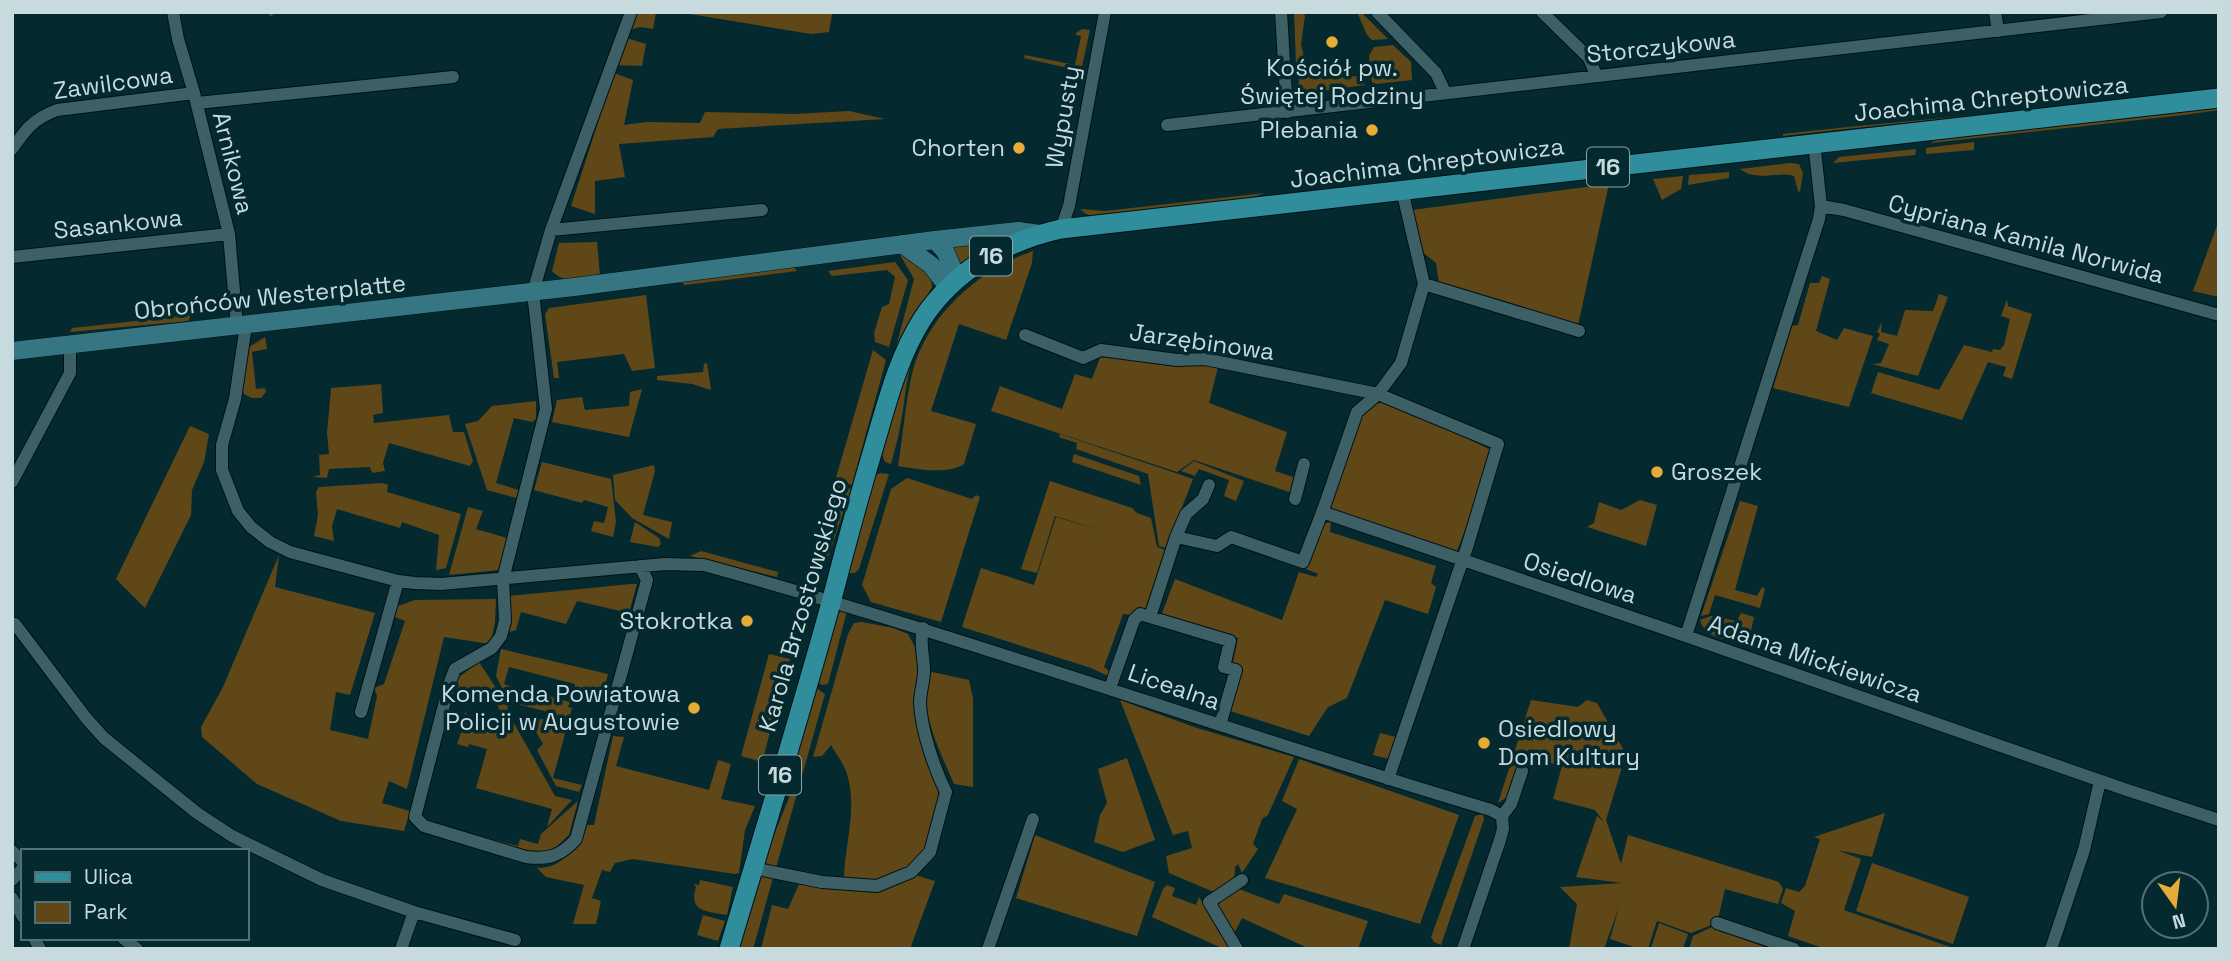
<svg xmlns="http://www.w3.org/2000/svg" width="2231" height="961" viewBox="0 0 2231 961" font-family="'Space Grotesk',sans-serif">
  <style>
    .green { fill: #604717 }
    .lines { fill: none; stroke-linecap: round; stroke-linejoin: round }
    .stream { stroke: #4d4e48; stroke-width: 3.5 }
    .street-casing { stroke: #001116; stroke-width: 14 }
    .secondary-casing { stroke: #001116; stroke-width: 19 }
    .primary-casing { stroke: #001116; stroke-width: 21 }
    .street { stroke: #3d6067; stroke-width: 12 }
    .secondary { stroke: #367682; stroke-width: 18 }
    .primary { stroke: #2f8d9c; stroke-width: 19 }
    .poi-dot { fill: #e7ac37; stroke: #042a30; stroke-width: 2.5 }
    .labels { text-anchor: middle; stroke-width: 7; stroke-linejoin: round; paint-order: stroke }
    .shield { fill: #042a30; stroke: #8ca5aa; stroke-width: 2 }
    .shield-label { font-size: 23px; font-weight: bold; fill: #c7dade }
    .street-label { font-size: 24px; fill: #c7dade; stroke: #042a30 }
    .poi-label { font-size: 24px; fill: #c7dade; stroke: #042a30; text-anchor: end }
  </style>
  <rect width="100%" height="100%" fill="#042a30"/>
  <path class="green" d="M635,12H656L653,29L640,27L629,30Z
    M678,12H823L832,14L829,32L811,34Z
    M1294,12H1303L1305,16L1301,44L1305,62L1296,64Z
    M1357,12H1361L1388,39L1372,40L1367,35Z
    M1082,29L1090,30L1081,71L1024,58L1025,55L1075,65L1081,36L1076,35V33Z
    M626,38L646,44L642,66L616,65Z
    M1393,45L1411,62L1412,80L1376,84L1372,82L1369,56L1374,47Z
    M1311,67L1325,79L1357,76L1364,79L1365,85L1307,93L1299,87L1298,68Z
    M614,73L633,80L624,125L646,122L700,123L705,112L794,114L849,111L885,119L718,129L713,137L619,144L625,177L595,181V214L571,206Z
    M2073,105C1976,116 1879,125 1783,136V134C1879,123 1976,116 2073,105Z
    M2219,106V110L2184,115L1931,143L1936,139Z
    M1974,142V150L1926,154V148Z
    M1916,149L1915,155L1833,163L1839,157Z
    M1790,163L1799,164L1803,173L1800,192L1798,191L1794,176C1776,171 1756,182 1740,169Z
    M1729,172V178L1688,185L1689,175Z
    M1683,176L1681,189L1662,200L1653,179Z
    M1609,184L1578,325L1439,284L1436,263L1420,250L1412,210Z
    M1265,193L1247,199L1094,216L1086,214L1080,209L1105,211Z
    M2219,220V297L2193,291Z
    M1002,238L960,266L947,243Z
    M597,242L600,276C584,278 564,285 552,271L559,243Z
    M1033,246H1036C983,263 931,304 913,358C905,381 905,404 900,427C898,440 894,452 891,464L885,462L882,454C909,354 928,287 1033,246Z
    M1033,251L1032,263L1006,340L959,324L931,411L976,424L964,464C947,475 917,469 898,466C903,436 905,404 912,374C926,316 978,270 1033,251Z
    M899,253L912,255L931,278L932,287L894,355L914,279Z
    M895,262L908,280L889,347L875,342L874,333L882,307L889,304L895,277L887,270L832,276L828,271Z
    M793,266L797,271L685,285L681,282Z
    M1822,276L1830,279L1816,331L1837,340L1844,328L1873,336L1849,407L1773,388L1792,326L1798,325L1810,283H1819Z
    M1939,294L1948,297L1918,376L1872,364L1881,363L1889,344L1877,340L1880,334L1877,332L1882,322L1881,332L1897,336L1905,310L1933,311Z
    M646,295L655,368L632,371L624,354L557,362L559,378H554L545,314L549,308Z
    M2007,299L2008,306L2032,314L2012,379L2003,376L2006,367L1988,362L1962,420L1871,393L1878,372L1939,390L1964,345L1992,352L1993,349L2000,350L2004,345L2010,319L2001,316Z
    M191,315L188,321L70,332L72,328Z
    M265,337L267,349L252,352L256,389L265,388L266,392L261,398H252L244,394L241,384L249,347Z
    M873,350L886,360L852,485L835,481Z
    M1106,352L1218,367L1209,403L1287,432L1275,471L1296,478L1292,493L1194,460L1177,472L991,411L1000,386L1062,409L1075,374L1092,379L1101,355Z
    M707,363L711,390L692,384L657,380V376L703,372L704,364Z
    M381,384L383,413L373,415L374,423L449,415L453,432H464L473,461L470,466L389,443L383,463L385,471L372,473L370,467L329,469L327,478L312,477L320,475L319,455L329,454L327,433L331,388Z
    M642,389L629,437L552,422L557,400L582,397L585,410L629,406L630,392Z
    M1378,394L1495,452L1457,551L1326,507L1357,412Z
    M536,401V419L532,422L514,418L496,483L519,490L516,498L487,490L465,424L478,421L492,406Z
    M190,426L209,434L204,462L192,490L191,515L145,608L116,579Z
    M1060,434L1193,479L1166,548L1159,546L1148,474L1076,449L1077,443L1059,437Z
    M1074,454L1139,476L1141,485L1072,462Z
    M1194,461L1244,481L1236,501L1224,496L1229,480L1199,469L1195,476L1181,471Z
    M542,462L611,479L616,522L613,537L591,531L594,521L604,523L608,507L584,500L582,503L534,490Z
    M654,465L655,471L643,515L672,522L669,539L632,518L615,500L613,475Z
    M880,473L889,474L859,569L855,573H849L874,476Z
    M907,478L972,499L976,495L980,497L941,622L871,602L862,585L891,489Z
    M1050,481L1132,508L1137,513L1151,518L1157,547L1166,550L1150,605L1146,609H1135L1132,615L1123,614L1104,667L1112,673L1110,677L1091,668L962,627L981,568L1034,585L1056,517L1105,532L1055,516L1037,573L1021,569Z
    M382,483L388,485L387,492L461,514L446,568L436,570L439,535L402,522L400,528L337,509L332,526L334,541L314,536L318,515L316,492L319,487Z
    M833,484L851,489L826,564H814L812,560Z
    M1640,500L1657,505L1646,546L1587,527L1594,523L1599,502L1621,510Z
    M1740,501L1758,506L1735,590L1757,596L1762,587L1765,589L1760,608L1715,595L1709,614L1701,616Z
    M468,507L483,511L476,529L507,538L499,570L449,575Z
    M635,522L659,538L661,544L658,547L630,542Z
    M1331,522L1330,532L1436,566L1431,583L1436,587L1428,614L1385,600L1347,698L1328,707L1309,736L1230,711L1232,667L1238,638L1161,616L1175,579L1282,620L1299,572L1316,577L1318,574L1306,569L1323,524Z
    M701,551L778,572L777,577L690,556Z
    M279,555L275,587L375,613L350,695L336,692L330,730L368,739L377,696L374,688L384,684L405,621L395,617V607L415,600L496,599L495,623L490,644L444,637L407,789L389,781L382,803L410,811L404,831L341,821L257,784L202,737L201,727L223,687Z
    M631,584H637L629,613L577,601L566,624L521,612L516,630L509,632V596Z
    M841,611H847L828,684L822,685L817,682L837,616Z
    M1741,613L1754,617L1748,645C1732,641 1704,639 1700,620L1711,616L1737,621Z
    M862,622L893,628L908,634L917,651L938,789C939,832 920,878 872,882C863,883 853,881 844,880C844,846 858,809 847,774C844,764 836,754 831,745L822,756L813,757L848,634L854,623Z
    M501,649L608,674L602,701L573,692L575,684L509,667L504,684L512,687V690L517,691L518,689L534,693V696L538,697L540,694L556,698V702L561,703L562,700L570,702L568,707L572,708L553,778L582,785L579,792L556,786L537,750L543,744L528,718L549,720L552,713L509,702L496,676Z
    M769,654L790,659L762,762L741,756Z
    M479,662L508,706L507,711L555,796L572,800L547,827L552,809L476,788L487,749L469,744L468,747L457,744L462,730H469L465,720V711L474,728L483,723L488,732L506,721L487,687L469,697L466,691L452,698L455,680Z
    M932,672L969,680L973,698V787L954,784C942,755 913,701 932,672Z
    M818,689L825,694L776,868L768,866L764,859L789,798L796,768L795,754L814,692Z
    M1120,700L1194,727L1294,757L1268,815L1262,819L1253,844L1258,849L1242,873L1238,864L1235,867C1236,882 1228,887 1216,893L1169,873L1166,856L1192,848L1188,831L1173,835Z
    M1531,700L1578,707L1587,700L1597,703L1626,754L1606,820L1621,864L1628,835L1779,882L1783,889L1778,904L1725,889L1717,923L1691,933L1657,921L1648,949H1640L1610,939L1619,907L1604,949H1569L1577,904L1560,887L1622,883L1576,877L1597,816L1604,822L1595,810L1553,799L1562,766L1521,756L1507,797L1498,803Z
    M1380,733L1396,737L1389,759L1373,755Z
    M613,736L624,737L616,766L709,790L718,760L731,764L721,799L755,806L745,830L739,873L735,874L633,859L615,863L610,872L602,870L592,898L601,901L596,924H573L584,885L546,877L537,868C565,868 574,847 584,825H594Z
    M1127,758L1155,840L1123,852L1094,842L1100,815L1107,803L1098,769Z
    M1299,759L1459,815L1420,924L1265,878L1297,809L1282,801Z
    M578,801L569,835L552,851L534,854L440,826L518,846L520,839L538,844L541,834Z
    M1885,813L1872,857L1837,850L1861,859L1844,910L1956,949H1826L1788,936L1795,911L1781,903L1786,888L1799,892L1805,886L1820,839L1814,837Z
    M1483,814L1484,819L1441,945L1434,942L1431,937L1475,816Z
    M1035,835L1155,882L1137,936L1016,898Z
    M1872,863L1969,897L1953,944L1856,911Z
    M760,875L772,876L773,878L753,949H737Z
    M915,875L935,881L910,949H761L772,905L788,909L800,882L847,887Z
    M700,880L733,887L727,915C708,911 688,913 696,887L694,884L699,885Z
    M1167,885L1175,888L1172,896L1196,905L1199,897L1232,949H1224L1152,917L1163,889Z
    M1239,889L1279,904L1284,894L1368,921L1358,949H1310L1242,918L1233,936L1217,908L1220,902Z
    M703,915L725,921L718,941L697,935Z
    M1659,923L1688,934L1683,949L1651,948Z
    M1712,927L1765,947L1764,949H1689L1693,936Z"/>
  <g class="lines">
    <path class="stream" d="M271,14L274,12"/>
    <defs>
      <path id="street" d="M173,12L178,39L194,93L229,234L237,326
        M631,12L551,230L533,292L546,409L503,579L505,621L501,636L492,648L455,669L450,682L415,817L424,826L526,857C548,860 561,856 576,839L647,580L640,566
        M1281,12L1287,112
        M1377,12L1436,73L1445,92
        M1542,12L1589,58L1596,75
        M1995,12L1998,31
        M197,103L453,77
        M1167,125L2161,12
        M12,149C26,129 33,119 57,110L194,93
        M1821,206L1844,210L2219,315
        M1061,229L1069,206L1105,12
        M551,230L762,210
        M12,257L229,234
        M1424,284L1579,331
        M246,325L235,399L222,445V470L238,511L251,527L270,542L290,552L398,581L415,583L441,584L665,564L704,565C970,638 1228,732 1491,810L1502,816
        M1025,335L1083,358L1101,350L1177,360L1205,359L1378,394L1498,444L1468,544L1388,779
        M12,482L70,373V344
        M1295,499L1304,464
        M1322,512L1660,627L2124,789L2219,820
        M1176,537L1186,514L1203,499L1209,485
        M1150,617L1176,537L1217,546L1231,537L1303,562L1323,510L1357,412L1378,394L1401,363L1424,284L1402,190
        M12,625L15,624L86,718L104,738L197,813L232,836L322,880L414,912L515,940
        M1686,636L1819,219L1821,206L1814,142
        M1110,688L1134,620L1140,614L1230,641L1224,667L1236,670L1220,725
        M361,712L398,581
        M12,851L23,862
        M753,868L822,882L877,886L911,872L930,852L946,792C934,768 921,729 920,703C920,692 924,682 924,671C924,655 919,643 923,628
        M12,880L23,868
        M12,898L23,917
        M1717,923L1794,949
        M34,938L40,949
        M123,938L137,949
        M401,949L414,912
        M988,949L1033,819
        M1237,949L1209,902L1242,880
        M1463,949L1500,840L1503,829L1502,816L1511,804L1522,771
        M2051,949L2084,850L2100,781"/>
      <path id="secondary" d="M935,240L945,251L957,279
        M902,244L931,265L948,287
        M12,351L574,287L935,240L1018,231L1040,234"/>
      <path id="primary" d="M729,949C764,832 800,716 832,599C846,544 861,490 877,436C889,395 900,354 923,318C955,270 1006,241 1061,229L2219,98"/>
    </defs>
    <use href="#street" class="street-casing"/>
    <use href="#secondary" class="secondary-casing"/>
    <use href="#primary" class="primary-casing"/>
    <use href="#street" class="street"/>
    <use href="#secondary" class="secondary"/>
    <use href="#primary" class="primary"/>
  </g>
  <g class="poi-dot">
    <circle cx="1332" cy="42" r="7"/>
    <circle cx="1372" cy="130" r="7"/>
    <circle cx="1019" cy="148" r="7"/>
    <circle cx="1657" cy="472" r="7"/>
    <circle cx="747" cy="621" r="7"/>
    <circle cx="694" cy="708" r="7"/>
    <circle cx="1484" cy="743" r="7"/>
  </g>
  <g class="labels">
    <g class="shield">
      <rect x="1587" y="147.5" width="42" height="39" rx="5"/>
      <rect x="970" y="236.5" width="42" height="39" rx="5"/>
      <rect x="759" y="755.5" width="42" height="39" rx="5"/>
    </g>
    <g class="shield-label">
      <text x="1608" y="175">16</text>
      <text x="991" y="264">16</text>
      <text x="780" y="783">16</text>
    </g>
    <g class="street-label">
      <text transform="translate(1661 47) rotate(-6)" y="8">Storczykowa</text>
      <text transform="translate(113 83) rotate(-8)" y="8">Zawilcowa</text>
      <text transform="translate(1991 99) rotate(-6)" y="8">Joachima Chreptowicza</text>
      <text transform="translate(1063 117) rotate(-80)" y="8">Wypusty</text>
      <text transform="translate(233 163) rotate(76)" y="8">Arnikowa</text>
      <text transform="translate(1427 163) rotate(-7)" y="8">Joachima Chreptowicza</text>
      <text transform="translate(118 224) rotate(-6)" y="8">Sasankowa</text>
      <text transform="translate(2026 239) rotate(15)" y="8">Cypriana Kamila Norwida</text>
      <text transform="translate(270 297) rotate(-6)" y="8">Obrońców Westerplatte</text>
      <text transform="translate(1202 342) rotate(8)" y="8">Jarzębinowa</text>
      <text transform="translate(1580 578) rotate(18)" y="8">Osiedlowa</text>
      <text transform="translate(803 605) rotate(-74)" y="8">Karola Brzostowskiego</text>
      <text transform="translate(1815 659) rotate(19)" y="8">Adama Mickiewicza</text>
      <text transform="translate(1174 687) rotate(19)" y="8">Licealna</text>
    </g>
    <g class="poi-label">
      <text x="1332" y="76" text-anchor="middle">Kościół pw.<tspan x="1332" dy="28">Świętej Rodziny</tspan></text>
      <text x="1358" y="138">Plebania</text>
      <text x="1005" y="156">Chorten</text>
      <text x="1671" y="480" text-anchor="start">Groszek</text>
      <text x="733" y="629">Stokrotka</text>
      <text x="680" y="702">Komenda Powiatowa<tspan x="680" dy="28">Policji w Augustowie</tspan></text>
      <text x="1498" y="737" text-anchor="start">Osiedlowy<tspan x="1498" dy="28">Dom Kultury</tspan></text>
    </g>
  </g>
  <rect width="2231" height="961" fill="none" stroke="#c7dade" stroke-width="28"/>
  <rect x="21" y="849" width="228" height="91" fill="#042a30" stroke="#527076" stroke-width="2"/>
  <rect x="35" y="872" width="35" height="10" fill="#2f8d9c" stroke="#527076" stroke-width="2"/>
  <text x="84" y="884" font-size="21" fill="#c7dade">Ulica</text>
  <rect x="35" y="902" width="35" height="21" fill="#604717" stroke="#527076" stroke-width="2"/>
  <text x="84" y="919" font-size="21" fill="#c7dade">Park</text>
  <g transform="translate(2175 905) rotate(166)"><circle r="33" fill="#042a30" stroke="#527076" stroke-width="2"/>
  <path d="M0-5L12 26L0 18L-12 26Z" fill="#e7ac37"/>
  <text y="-10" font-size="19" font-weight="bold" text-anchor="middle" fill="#c7dade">N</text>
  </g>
</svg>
